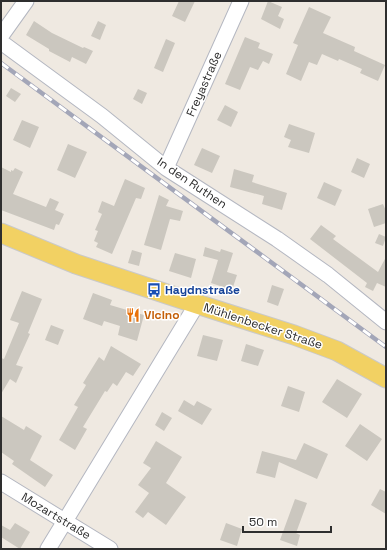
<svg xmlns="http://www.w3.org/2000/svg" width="387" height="550" viewBox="0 0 387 550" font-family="'Space Grotesk',sans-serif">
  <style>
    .building { fill: #cbc7bf }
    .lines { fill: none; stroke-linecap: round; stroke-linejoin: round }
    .minor-casing { stroke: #b4b7c1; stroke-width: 17 }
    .major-casing { stroke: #c9c9c9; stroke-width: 21 }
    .minor { stroke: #fff; stroke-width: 15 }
    .major { stroke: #f2d163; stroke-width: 19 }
    .rail-casing { stroke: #a3a6b8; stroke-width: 4.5 }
    .rail { stroke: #fff; stroke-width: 3; stroke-dasharray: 9; stroke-linecap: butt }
    .labels { text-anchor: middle; stroke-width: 3; stroke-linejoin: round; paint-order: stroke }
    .street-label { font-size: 12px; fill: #2e2e2e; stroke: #fff }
    .transit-label { font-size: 12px; font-weight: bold; fill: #164399; stroke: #fff; text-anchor: start }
    .food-label { font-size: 12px; font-weight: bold; fill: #c56008; stroke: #fff; text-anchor: start }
  </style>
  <rect width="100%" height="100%" fill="#efe9e1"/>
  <path class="building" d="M179,1H195L185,22L172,16Z
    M268,1L282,7L278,16L284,19L280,29L261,19Z
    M309,7L331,17L323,33L355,47L354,51L385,65L378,81L360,73L362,69L339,59L338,61L322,54L317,65L309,62L301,81L286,74L298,45L293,43Z
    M34,21L52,33L83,48L84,47L93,51L86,64L72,57L70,62L49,51V49L26,35Z
    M98,21L106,25L100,40L91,36Z
    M245,37L260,43L258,48L273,54L269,64L263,61L258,70L250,67L240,90L225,84Z
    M166,39L175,43L163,72L154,68Z
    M11,88L21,94L15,102L6,96Z
    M138,89L147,93L142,104L133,99Z
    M225,105L238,112L231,127L217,120Z
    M22,120L39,127L30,148L13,140Z
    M289,124L315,133L309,153L288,147L291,140L284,137Z
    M68,144L87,152L75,178L57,170Z
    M202,148L220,156L212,173L194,165Z
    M357,158L370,164L364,178L351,172Z
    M1,167L11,172V170L13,171L15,168L23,172L13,194L46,207L50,198L59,202L55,210L64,214L59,225L56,224L54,230L1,210Z
    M234,169L254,175L252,182L287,193L282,210L262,204L264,196L230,187Z
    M125,179L145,188L141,199L136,198L112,254L96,247L98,243L94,241L98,231L95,230L102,214L98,212L102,201L114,206Z
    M324,182L342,190L335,206L317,198Z
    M159,195L169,200L166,206L183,211L180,221L170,219L161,250L144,245Z
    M383,204L386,211V223L374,227L368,209Z
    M321,225L336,236L333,239L378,272L386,257V287L377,283L373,291L365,287L367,283L310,239Z
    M379,234L386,237L383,246L375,243Z
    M205,247L220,252L221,249L233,253L227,272L237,275L232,290L211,283L218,260L203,256Z
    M132,250L142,253L139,266L128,263Z
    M175,253L196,259L191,278L169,271Z
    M272,285L284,289L278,306L267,302Z
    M22,291L42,299L28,333L30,334L16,365L23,367L16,383L10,379L1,394V358L4,359L19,323L10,320Z
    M93,293L112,300L110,305L144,315L137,341L118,335L120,326L104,321L102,326L83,319Z
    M51,325L64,330L58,345L45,340Z
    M203,335L223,340L217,361L197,356Z
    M246,344L264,350L258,366L241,361Z
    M111,346L141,364L133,376L126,372L117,386L113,383L107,392L105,391L83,427L87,429L75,450L59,440L78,407L74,405L85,387L86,385L83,383L99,357L104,361Z
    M337,379L362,394L347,418L322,402Z
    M288,386L305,392L299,412L281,406Z
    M184,400L194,406L197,401L212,409L202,425L178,411Z
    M162,412L172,418L164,431L155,425Z
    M1,416L24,430L26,426L42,436L30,460L53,475L45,487L12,464L14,461L1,452Z
    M360,424L382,439L367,461L345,446Z
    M156,441L182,457L166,483L186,497L166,525L148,512L143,518L135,512L149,493L138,485L151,468L143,463Z
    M304,443L328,454L317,479L279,462L275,478L256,473L262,451L296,460Z
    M380,489L386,492V514L371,505Z
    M295,499L307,503L296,533L300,535L297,546L280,540Z
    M15,523L30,532L20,549L1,537V525L10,530Z
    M226,523L242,529L237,546L220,540Z"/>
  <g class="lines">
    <defs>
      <path id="minor" d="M1,36L26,1
        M1,42L102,116L166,168L277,239L328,275L386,322
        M166,168L241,1
        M1,482L110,549
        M48,549L197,304"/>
      <path id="major" d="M1,233L76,264L197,304L294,335L337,351L386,378"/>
    </defs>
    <use href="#minor" class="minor-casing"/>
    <use href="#major" class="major-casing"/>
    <use href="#minor" class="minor"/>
    <use href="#major" class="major"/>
    <defs>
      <path id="rail" d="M1,63L386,347"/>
    </defs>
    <use href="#rail" class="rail-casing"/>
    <use href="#rail" class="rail"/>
  </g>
  <defs>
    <symbol id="bus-bare" viewBox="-9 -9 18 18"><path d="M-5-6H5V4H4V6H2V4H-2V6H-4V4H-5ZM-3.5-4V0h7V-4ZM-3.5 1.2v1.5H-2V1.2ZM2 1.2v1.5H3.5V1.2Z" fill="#1a4fb4" stroke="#fff" stroke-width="2.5" paint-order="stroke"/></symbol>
    <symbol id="restaurant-bare" viewBox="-9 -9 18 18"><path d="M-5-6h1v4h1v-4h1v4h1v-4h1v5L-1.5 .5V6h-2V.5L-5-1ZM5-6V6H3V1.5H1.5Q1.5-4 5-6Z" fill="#e8710a" stroke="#fff" stroke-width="2.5" paint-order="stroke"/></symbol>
  </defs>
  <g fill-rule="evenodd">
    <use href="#bus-bare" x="144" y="280" width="20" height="20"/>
    <use href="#restaurant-bare" x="123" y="305" width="20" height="20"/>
  </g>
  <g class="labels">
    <g class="street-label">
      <text transform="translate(204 84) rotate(-66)" y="4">Freyastraße</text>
      <text transform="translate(192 183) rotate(34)" y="4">In den Ruthen</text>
      <text transform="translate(263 326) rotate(18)" y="4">Mühlenbecker Straße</text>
      <text transform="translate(56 516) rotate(31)" y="4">Mozartstraße</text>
    </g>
    <g class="transit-label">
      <text x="165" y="294">Haydnstraße</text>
    </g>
    <g class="food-label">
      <text x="144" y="319">Vicino</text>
    </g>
  </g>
  <rect width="387" height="550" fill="none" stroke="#2e2e2e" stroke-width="4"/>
  <path d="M243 526v6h88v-6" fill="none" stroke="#2e2e2e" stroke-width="2"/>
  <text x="249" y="526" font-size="12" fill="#2e2e2e" stroke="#ffffff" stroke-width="3" paint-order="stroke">50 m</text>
</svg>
